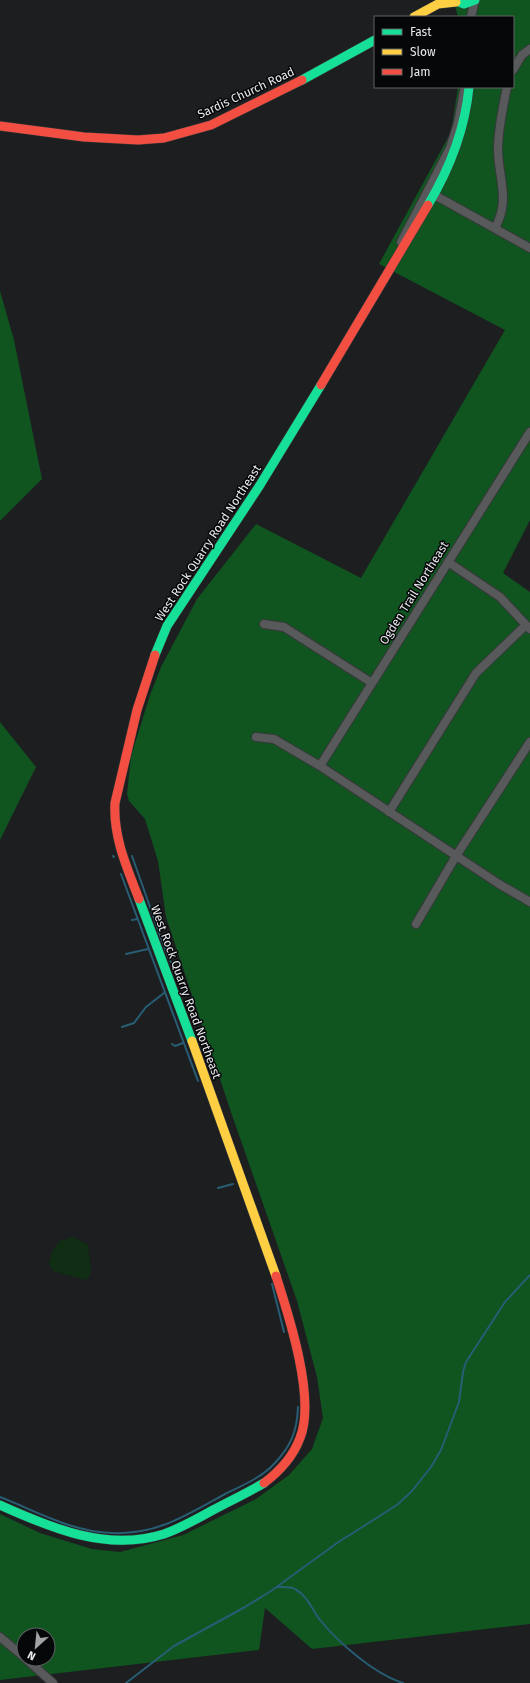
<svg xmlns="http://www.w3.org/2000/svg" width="530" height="1683" viewBox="0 0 530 1683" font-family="'Fira Sans',sans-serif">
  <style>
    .green { fill: #0f2e14 }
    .forest { fill: #10541f; fill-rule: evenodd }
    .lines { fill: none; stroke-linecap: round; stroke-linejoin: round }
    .stream { stroke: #285d74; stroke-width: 2 }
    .street-casing { stroke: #37393a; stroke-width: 10 }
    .fast-casing { stroke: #37393a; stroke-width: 10 }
    .slow-casing { stroke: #37393a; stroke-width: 10 }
    .jam-casing { stroke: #37393a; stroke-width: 10 }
    .street { stroke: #57595b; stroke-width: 8 }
    .fast { stroke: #16e098; stroke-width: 9 }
    .slow { stroke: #ffcf43; stroke-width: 9 }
    .jam { stroke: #f24e42; stroke-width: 9 }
    .labels { text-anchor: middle; stroke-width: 3; stroke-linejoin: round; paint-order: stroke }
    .street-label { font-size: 12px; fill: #e8eaee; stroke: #060709 }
  </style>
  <rect width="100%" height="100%" fill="#1c1e20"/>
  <path class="green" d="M73,1237L88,1245L91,1273L86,1280L53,1271L49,1264L52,1252L60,1241Z"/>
  <path class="forest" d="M468,0H530V520L503,573L530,592V1624L312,1649L265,1608L259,1650L0,1680V1514L40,1533L92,1549L120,1552L183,1535L256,1499L289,1475L312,1449L323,1418L317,1377L297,1301L233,1118L166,917L158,861L145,819L129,801L127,794L131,756L150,695L161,667L197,599L256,524L361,578L505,330L379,264L451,132L458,87H513V17H458L455,6ZM24,1635H48V1659H24Z
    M0,291L14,340L42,479L0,521Z
    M0,722L36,767L0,840Z"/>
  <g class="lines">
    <path class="stream" d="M113,856L114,857
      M132,856L161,938L169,959L173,965
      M121,874L198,1081
      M132,920L138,919
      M126,954L148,949
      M122,1027L134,1023L146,1007L164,993
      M172,1044L175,1046L183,1043
      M218,1188L233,1184
      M272,1284L284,1332
      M0,1497C36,1511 72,1532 112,1533C157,1535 187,1515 225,1494C241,1486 261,1478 274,1464C291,1446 297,1432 298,1407
      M277,1587C283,1587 290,1586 295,1589C308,1596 312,1610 320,1620C339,1643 374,1674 403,1683
      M126,1683L174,1646L245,1607L271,1591L337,1543L397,1505L412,1491L431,1467L441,1450L459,1402L463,1372L466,1362L505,1302L530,1275"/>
    <defs>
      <path id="street" d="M471,17L475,0
        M513,70L522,55L530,49
        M429,192L530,248
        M495,228C511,199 498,178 498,149C498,130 503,106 507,87
        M401,242L450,148L458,123L464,91
        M448,562L500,597L530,629
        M264,624L284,627L372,683
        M256,737L274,739L320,766L499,884L530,902
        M320,766L530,432
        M389,812L476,673L526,625
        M416,924L456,856L530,742
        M0,1637L24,1657
        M26,1659L53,1683"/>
      <path id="fast" d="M454,0L464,4L475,0
        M302,80L375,40
        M428,205C450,168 465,130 469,87
        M155,655L167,626L260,485L321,385
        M139,899L192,1041
        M0,1505C51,1528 107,1552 164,1534C181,1528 197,1519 213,1510C230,1501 247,1493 264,1483"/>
      <path id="slow" d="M414,17L438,4L456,2
        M192,1041L276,1276"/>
      <path id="jam" d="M0,126L84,137L138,140L164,138L211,125L302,80
        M321,385L428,205
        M139,899C127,868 113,837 115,803L137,710L155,655
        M264,1483C280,1471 293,1457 300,1438C316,1399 289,1316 276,1276"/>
    </defs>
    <use href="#street" class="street-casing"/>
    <use href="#fast" class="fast-casing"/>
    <use href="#slow" class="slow-casing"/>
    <use href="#jam" class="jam-casing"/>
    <use href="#street" class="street"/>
    <use href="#fast" class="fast"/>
    <use href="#slow" class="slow"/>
    <use href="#jam" class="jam"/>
  </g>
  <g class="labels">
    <g class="street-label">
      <text transform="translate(246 93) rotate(-25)" y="4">Sardis Church Road</text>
      <text transform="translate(208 543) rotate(-57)" y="4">West Rock Quarry Road Northeast</text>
      <text transform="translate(414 593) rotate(-58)" y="4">Ogden Trail Northeast</text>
      <text transform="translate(186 992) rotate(70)" y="4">West Rock Quarry Road Northeast</text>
    </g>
  </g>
  <rect x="374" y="16" width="140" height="72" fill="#060709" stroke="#606265"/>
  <rect x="382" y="29" width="20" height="6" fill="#16e098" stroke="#606265"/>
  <text x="410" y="36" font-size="12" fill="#e8eaee">Fast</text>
  <rect x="382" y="49" width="20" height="6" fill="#ffcf43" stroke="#606265"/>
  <text x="410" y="56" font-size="12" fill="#e8eaee">Slow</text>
  <rect x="382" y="69" width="20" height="6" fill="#f24e42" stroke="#606265"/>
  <text x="410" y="76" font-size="12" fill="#e8eaee">Jam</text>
  <g transform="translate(36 1647) rotate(207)"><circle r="19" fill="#060709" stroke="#606265"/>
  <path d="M0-3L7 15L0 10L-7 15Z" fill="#a1a3a6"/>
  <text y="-6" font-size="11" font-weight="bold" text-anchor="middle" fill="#e8eaee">N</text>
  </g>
</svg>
